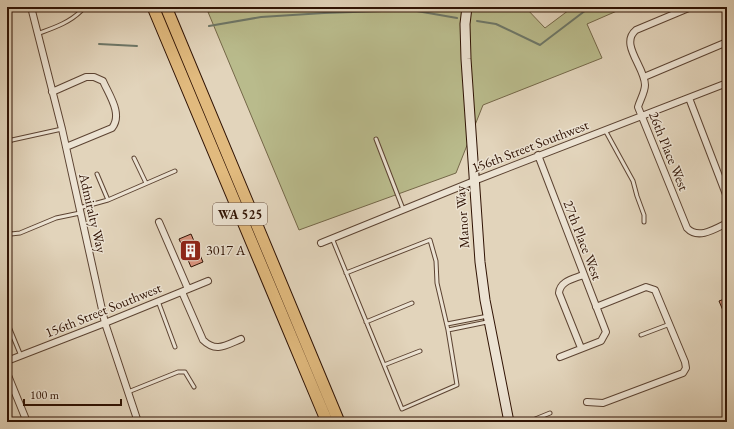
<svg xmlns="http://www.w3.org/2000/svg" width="734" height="429" viewBox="0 0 734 429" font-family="'EB Garamond',serif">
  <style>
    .green { fill: #b9bb8c; stroke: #746748 }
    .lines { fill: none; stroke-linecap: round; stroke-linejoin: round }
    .stream { stroke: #6d7768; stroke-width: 2 }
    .building { fill: #d8927c; stroke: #301304 }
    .lane-casing { stroke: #5c4332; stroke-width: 5 }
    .street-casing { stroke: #5c4332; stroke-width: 8 }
    .secondary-casing { stroke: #301304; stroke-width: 11 }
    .highway-casing { stroke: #301304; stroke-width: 13 }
    .lane { stroke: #ece3d3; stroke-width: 3 }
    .street { stroke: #ece3d3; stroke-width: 6 }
    .secondary { stroke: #ece3d3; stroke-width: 9 }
    .highway { stroke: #e1ba7e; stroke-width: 11 }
    .labels { text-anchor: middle; stroke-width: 3; stroke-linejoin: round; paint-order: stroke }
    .shield { fill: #ece3d3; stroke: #685142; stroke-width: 1 }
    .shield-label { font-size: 13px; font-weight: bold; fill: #301304 }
    .street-label { font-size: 14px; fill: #301304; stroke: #ece3d3 }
    .poi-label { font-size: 14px; fill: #301304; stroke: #ece3d3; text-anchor: start }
  </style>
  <rect width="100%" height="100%" fill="#e2d4bb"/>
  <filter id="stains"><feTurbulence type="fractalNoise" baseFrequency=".005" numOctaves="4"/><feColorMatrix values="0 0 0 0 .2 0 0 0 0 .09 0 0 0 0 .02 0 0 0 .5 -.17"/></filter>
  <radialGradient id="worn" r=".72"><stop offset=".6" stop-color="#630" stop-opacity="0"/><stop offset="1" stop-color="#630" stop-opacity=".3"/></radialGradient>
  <path class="green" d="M238,7H455L456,10L494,7H525L545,28L573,7H626L587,24L602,58L483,105L456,173L299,230L208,12Z"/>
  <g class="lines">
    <path class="stream" d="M477,21L496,24L540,45L590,7
      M209,26L261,17L324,13L411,10L457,18
      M99,44L137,46"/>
  </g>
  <path class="building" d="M191,234L203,262L191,267L179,239Z
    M727,298V320L719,301Z"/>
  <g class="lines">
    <defs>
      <path id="lane" d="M37,34C53,28 69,23 81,11
        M605,130L633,181L637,196L644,215V222
        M376,139L403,209
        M7,143L12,140L62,129
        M134,158L146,183
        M97,174L108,200
        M79,208L108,200L175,171
        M7,227L11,234L20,233L56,218L80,213
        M332,238L402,409L457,385L448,330L437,283L436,261L430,240L346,273
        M158,301L175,347
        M7,322L21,356
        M366,322L412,303
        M447,324L488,316
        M448,330L487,322
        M641,335L670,324
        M384,365L420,351
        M128,392L178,372H185L194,387
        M528,422L550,413"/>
      <path id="street" d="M31,7L62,129L105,323L138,422
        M691,7L636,30C619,44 645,67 645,85C645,92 640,100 638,107L687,228C698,240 715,229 727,223
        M724,7L727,14
        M644,77L727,42
        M52,92L86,77H94L103,81C109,95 123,114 112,128L66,147
        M689,98L727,197
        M538,155L606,332L601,341L560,357
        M159,222L188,289
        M321,243L474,181L727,83
        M182,292L203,340C216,353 226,345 241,339
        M581,348L559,293C560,281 573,279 583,275
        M7,361L105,323L208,281
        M7,373L27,422
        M587,402L603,403L683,373L686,368L685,362L655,290L646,287L596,307"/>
      <path id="secondary" d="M467,7L465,24L466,59L480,262L485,300L509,422"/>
      <path id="highway" d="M153,7L327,422
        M166,7L339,422"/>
    </defs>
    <use href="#lane" class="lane-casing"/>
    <use href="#street" class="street-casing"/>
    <use href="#secondary" class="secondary-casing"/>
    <use href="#highway" class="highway-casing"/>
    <use href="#lane" class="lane"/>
    <use href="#street" class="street"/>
    <use href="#secondary" class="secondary"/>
    <use href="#highway" class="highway"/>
  </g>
  <defs>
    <symbol id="building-square" viewBox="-11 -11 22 22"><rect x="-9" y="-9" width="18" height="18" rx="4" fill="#8f2418" stroke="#ece3d3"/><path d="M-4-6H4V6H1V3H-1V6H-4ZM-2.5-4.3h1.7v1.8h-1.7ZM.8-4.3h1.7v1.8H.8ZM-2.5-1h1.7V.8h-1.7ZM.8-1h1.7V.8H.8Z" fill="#fff"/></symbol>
  </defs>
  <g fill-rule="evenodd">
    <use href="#building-square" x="178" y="238" width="25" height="25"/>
  </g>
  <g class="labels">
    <rect class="shield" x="213" y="203" width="54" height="22" rx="3"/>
    <g class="shield-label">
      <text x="240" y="219">WA 525</text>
    </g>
    <g class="street-label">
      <text transform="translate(530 146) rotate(-21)" y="5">156th Street Southwest</text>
      <text transform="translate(669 151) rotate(68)" y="5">26th Place West</text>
      <text transform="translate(93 213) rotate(77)" y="5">Admiralty Way</text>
      <text transform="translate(462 217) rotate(-94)" y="5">Manor Way</text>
      <text transform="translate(583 240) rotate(69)" y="5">27th Place West</text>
      <text transform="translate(103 310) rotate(-22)" y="5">156th Street Southwest</text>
    </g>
    <g class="poi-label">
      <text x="206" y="255">3017 A</text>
    </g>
  </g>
  <rect width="734" height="429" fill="none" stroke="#e2d4bb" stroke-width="24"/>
  <rect x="8" y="8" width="718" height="413" fill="none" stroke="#301304" stroke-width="2"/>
  <rect x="12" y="12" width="710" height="405" fill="none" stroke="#301304"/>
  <path d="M24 399v6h97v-6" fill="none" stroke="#301304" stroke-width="2"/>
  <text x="30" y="399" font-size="12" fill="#301304" stroke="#ece3d3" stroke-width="3" paint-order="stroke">100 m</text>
  <rect width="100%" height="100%" filter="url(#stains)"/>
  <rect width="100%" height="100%" fill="url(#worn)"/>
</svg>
